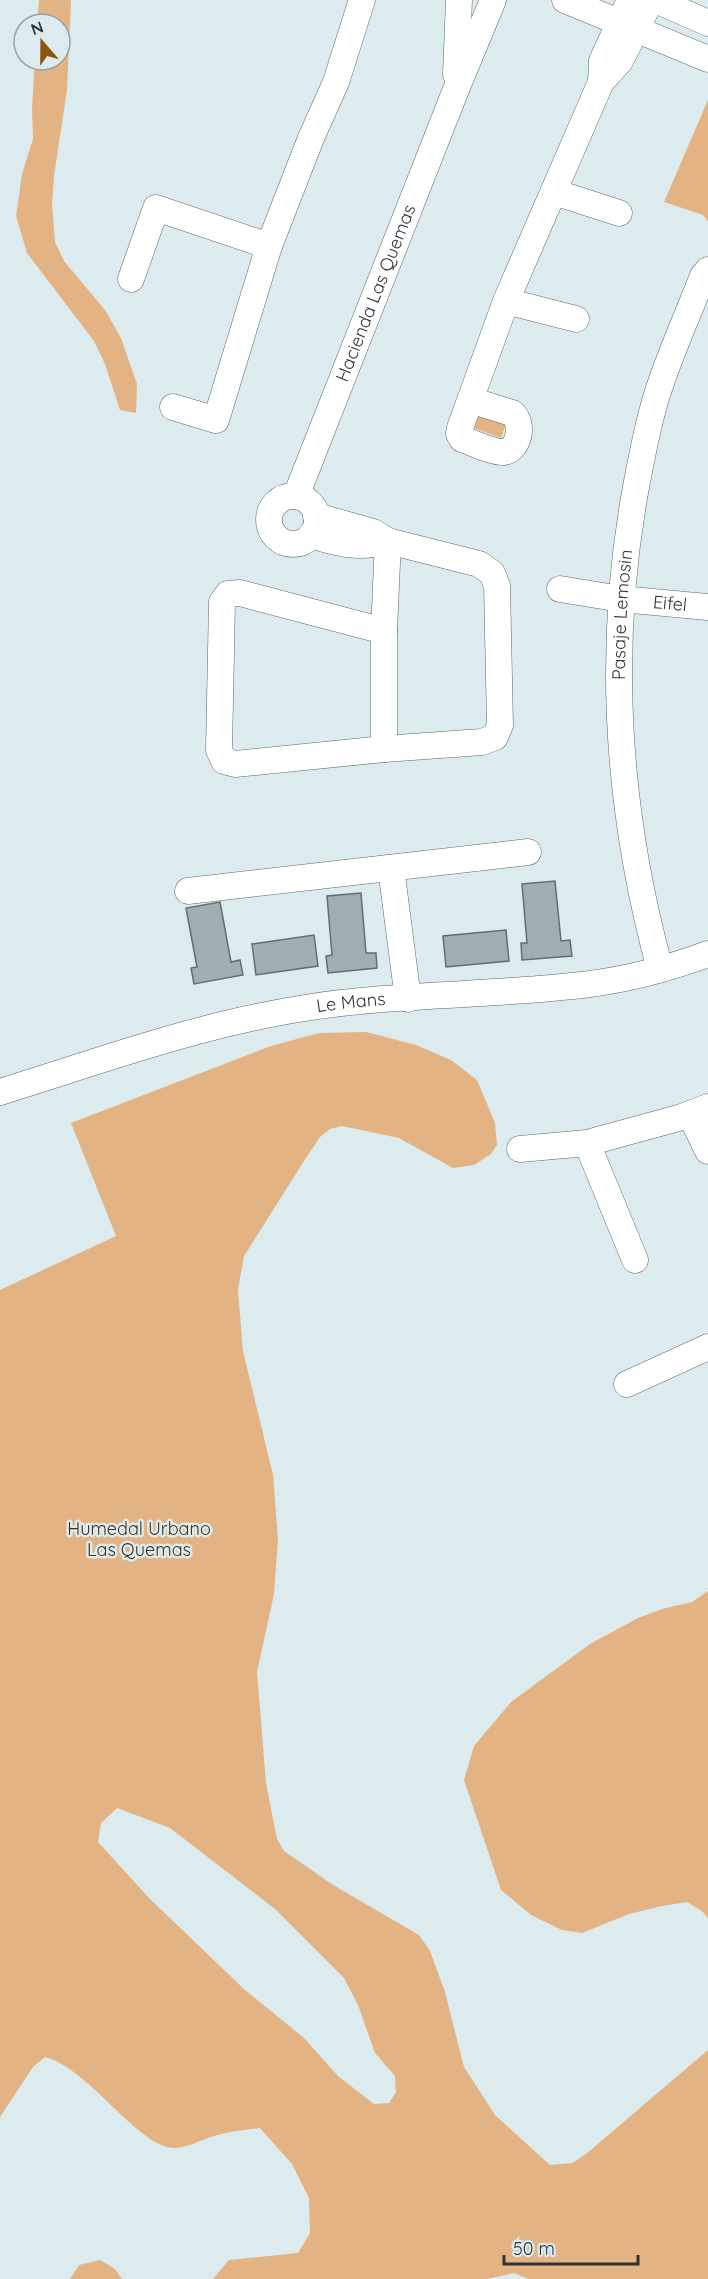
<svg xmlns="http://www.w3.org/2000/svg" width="708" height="2279" viewBox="0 0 708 2279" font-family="Quicksand,sans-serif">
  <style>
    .green { fill: #e4b384; fill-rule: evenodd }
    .building { fill: #9faeb1; stroke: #606e71; stroke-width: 1.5 }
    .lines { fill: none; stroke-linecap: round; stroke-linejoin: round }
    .minor-casing { stroke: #5a696b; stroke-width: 27 }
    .minor { stroke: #fff; stroke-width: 26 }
    .labels { text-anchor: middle; stroke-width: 5; stroke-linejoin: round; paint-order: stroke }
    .street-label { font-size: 18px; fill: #2e3436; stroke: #dbebee }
    .park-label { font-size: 18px; fill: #472f16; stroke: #dbebee }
  </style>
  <rect width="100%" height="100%" fill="#dbebee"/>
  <path class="green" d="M39,0H71L67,90L54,176L52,205L55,242L64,261L105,310L121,338L137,384L136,413L120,410L105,364L94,341L27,253L16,216L22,174L33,139L32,108L35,60H60V24H37Z
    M708,100V221L703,215L664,202Z
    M474,403L509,415L501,438L466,425Z
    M366,1032L416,1045L451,1060L477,1080L495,1123L497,1145L491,1154L474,1165L453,1168L399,1138L342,1126L330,1129L320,1137L304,1161L244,1256L238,1290L243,1351L273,1475L278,1539L274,1594L257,1672L266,1783L277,1839L284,1851L333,1885L419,1935L430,1951L445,1992L464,2067L495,2115L550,2165L572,2163L586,2154L708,2050V2279H528L514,2273L487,2279H213L229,2260L298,2253L310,2233L309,2198L292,2164L260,2128C245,2130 229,2131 214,2136C203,2139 187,2148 175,2148C139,2149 89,2068 45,2057L33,2067L0,2117V1290L116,1236L71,1123L271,1046L319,1033ZM117,1808L170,1828L275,1909L344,1978L358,2005L375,2053L395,2076L396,2092L389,2103L374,2104L338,2076L304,2038L245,1990L150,1899L98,1842L101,1823Z
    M708,1591V1918L702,1911L687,1902L662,1906L629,1914L582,1933L562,1930L531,1915L501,1890L464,1780L474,1746L511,1702L590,1644L638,1618L662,1609L692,1602Z
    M100,2260L115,2269L122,2279H70L79,2265Z"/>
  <path class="building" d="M555,881L561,941L570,940L572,956L522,960L521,943H527L522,884Z
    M361,893L366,953H376L377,968L328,973L326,956L332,955L327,896Z
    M220,902L231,962L240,960L243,975L194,984L191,968L197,967L186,908Z
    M506,930L509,961L446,967L443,936Z
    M314,935L318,966L256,975L252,944Z"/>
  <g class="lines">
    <defs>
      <g id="minor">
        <path d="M565,0L708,59"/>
        <path d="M656,0L708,23"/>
        <path d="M456,74L459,0"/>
        <path d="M601,82L620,61L651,0"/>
        <path d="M554,192L619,213"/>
        <path d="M269,246L311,138L336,82L362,0"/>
        <path d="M131,279L156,208L269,246L216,420L173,407"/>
        <path d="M506,301L576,319"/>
        <path d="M470,400L512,413C524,422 520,449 504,452C494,453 471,442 462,439L459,434L460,428L506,301L601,82L602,61L630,0"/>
        <path id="s1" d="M296,496L455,92L493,0"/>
        <circle cx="293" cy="520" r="24"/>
        <path d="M316,516L373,532L388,541L479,564L492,573L497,586L500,725L495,737L482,742L384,749L235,764L224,761L219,750L222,602L228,594L240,593L384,631L388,541"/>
        <path d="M311,535C338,544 360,549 388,541"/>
        <path id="s2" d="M560,589L621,599L708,607"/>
        <path d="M384,631V749"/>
        <path d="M391,868L408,999"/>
        <path d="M188,891L528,852"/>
        <path id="s3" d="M660,969C617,811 606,649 636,487C643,451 650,412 663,377C675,343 690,309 703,276L708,270"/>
        <path id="s4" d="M0,1092C100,1061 201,1024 305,1008C399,993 495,996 590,984C629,979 670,968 708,954"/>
        <path d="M690,1114L708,1151"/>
        <path d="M587,1143L635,1260"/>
        <path d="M520,1149L587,1143L682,1117L708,1107"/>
        <path d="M627,1384L708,1347"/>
      </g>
    </defs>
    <use href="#minor" class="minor-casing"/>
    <use href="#minor" class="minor"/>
  </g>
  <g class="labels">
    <g class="street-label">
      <text dy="6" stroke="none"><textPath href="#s1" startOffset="218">Hacienda Las Quemas</textPath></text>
      <text dy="6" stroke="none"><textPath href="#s2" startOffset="111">Eifel</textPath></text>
      <text dy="6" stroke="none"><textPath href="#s3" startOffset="358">Pasaje Lemosin</textPath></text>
      <text dy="6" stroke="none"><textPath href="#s4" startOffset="363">Le Mans</textPath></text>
    </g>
    <g class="park-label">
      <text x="139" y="1535">Humedal Urbano<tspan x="139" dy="21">Las Quemas</tspan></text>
    </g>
  </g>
  <g transform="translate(42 42) rotate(340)"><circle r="28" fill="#dbebee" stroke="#96a2a4" stroke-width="1.5"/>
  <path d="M0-4.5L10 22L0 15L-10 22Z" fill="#8d550d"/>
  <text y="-9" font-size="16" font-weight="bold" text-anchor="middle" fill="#2e3436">N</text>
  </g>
  <path d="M504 2255v9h134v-9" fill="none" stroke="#2e3436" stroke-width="3"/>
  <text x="513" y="2255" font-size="18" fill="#2e3436" stroke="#dbebee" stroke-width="4.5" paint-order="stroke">50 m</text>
</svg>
